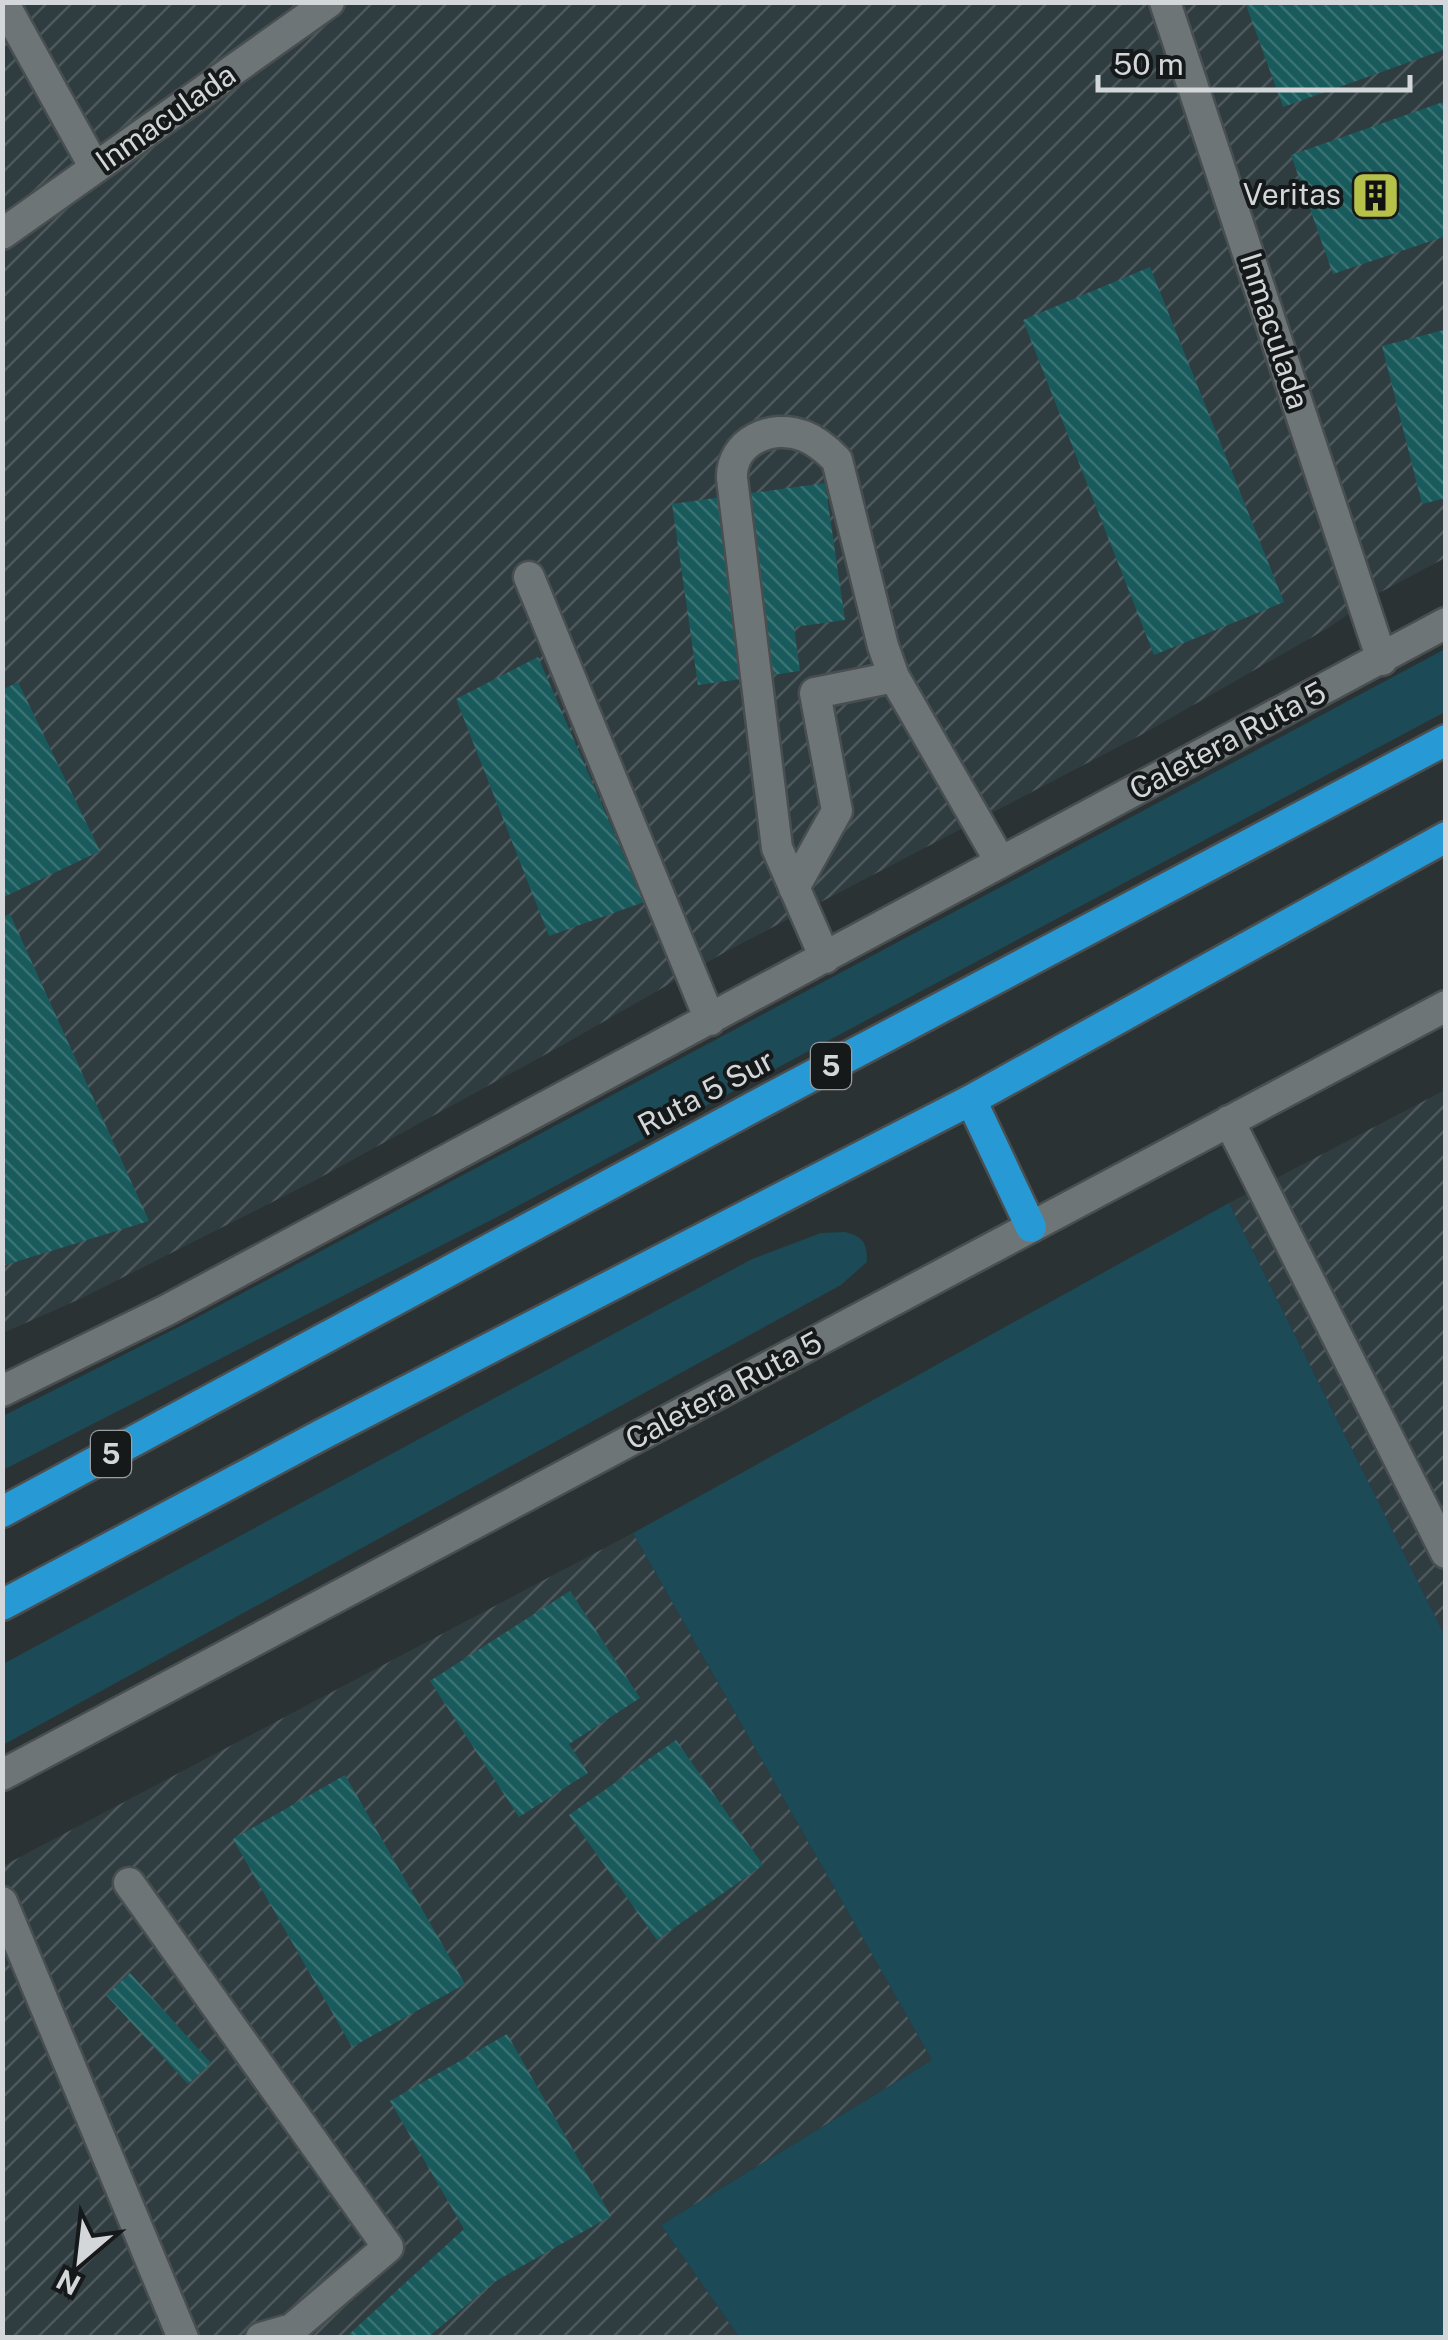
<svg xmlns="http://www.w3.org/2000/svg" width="1448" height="2340" viewBox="0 0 1448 2340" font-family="'Public Sans',sans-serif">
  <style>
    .industrial { fill: url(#industrial-furrows) }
    .green { fill: #1c4a56 }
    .building { fill: url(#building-back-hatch) }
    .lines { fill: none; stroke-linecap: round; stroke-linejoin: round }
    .minor-casing { stroke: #494e50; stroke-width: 35 }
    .highway-casing { stroke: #494e50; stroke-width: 35 }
    .minor { stroke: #6d7577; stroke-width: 30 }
    .highway { stroke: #2799d4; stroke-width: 30 }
    .labels { text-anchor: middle; stroke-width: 8; stroke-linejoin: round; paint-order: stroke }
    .shield { fill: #16191a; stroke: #9a9ea0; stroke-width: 2.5 }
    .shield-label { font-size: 28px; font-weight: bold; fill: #d3d7d9 }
    .street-label { font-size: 30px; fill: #d3d7d9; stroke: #16191a }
    .poi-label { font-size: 30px; fill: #d3d7d9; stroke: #16191a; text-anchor: end }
  </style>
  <defs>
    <pattern id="industrial-furrows" width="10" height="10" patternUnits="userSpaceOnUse" patternTransform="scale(2.5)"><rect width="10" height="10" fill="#2f3d41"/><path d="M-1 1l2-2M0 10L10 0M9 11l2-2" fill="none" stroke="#4c585c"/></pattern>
    <pattern id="building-back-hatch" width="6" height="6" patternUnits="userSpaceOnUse" patternTransform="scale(2.5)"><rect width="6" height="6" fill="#195b5c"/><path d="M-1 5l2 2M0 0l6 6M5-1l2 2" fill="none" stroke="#3a7273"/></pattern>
  </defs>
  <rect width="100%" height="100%" fill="#2b3234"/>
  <path class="industrial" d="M3,3H1445V558L1379,593L1328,628L1141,735L727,951L561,1046L312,1182L82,1298L3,1333Z
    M1445,1090V1636L1229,1203Z
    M633,1533L932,2060L661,2225L739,2337L3,2338V1866Z"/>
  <path class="green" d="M1445,649V712L501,1215L3,1470V1416L196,1318Z
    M1229,1203L1445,1636V2337H739L661,2225L932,2060L633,1533Z
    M845,1232C864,1237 867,1243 867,1262L841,1285L3,1745V1664L752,1259L821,1233Z"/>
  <path class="building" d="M1245,2H1446V49L1283,107Z
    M1446,101V236L1333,274L1291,155Z
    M1150,267L1284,602L1154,655L1023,320Z
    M1444,330L1446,498L1422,504L1382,346Z
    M825,483L845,620L794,627L800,671L698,685L672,504Z
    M538,657L644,902L549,936L456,699Z
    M18,682L100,851L2,898V690Z
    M10,914L149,1221L2,1266V917Z
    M570,1591L640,1698L569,1744L588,1773L519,1817L430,1681Z
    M676,1740L763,1865L657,1940L569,1815Z
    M345,1775L465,1984L352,2047L233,1839Z
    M130,1973L211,2063L188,2084L106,1995Z
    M507,2034L611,2216L494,2282L427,2338H345L464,2229L390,2101Z"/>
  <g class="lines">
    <defs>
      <path id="minor" d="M3,2L95,168
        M1165,2L1382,660
        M2,234L329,2
        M529,577L710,1020
        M794,888L837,811L815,693L894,677
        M825,958L777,848L732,478C731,442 771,423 804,436C817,441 827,450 837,460L883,646L894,677L1000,861
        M1229,1121L1446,1553
        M2,1391L167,1310L1446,623
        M2,1775L1446,1006
        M129,1883L388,2247L292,2329L261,2338
        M2,1902L183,2338"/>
      <path id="highway" d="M971,1100L1031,1227
        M2,1512L770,1098L1446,740
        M2,1605L321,1435L971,1100L1446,837"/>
    </defs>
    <use href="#minor" class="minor-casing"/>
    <use href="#highway" class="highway-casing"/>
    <use href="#minor" class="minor"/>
    <use href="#highway" class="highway"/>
  </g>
  <defs>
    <symbol id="building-square" viewBox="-11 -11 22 22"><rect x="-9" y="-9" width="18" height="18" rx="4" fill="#b6c149" stroke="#16191a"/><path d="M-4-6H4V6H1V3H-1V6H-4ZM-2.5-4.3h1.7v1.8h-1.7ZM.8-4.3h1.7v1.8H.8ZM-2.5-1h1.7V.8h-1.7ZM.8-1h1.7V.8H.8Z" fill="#111"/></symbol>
  </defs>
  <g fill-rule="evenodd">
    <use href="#building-square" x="1348" y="168" width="55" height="55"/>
  </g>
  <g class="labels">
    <g class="shield">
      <rect x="811" y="1043" width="40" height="46" rx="8"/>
      <rect x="91" y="1431" width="40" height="46" rx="8"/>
    </g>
    <g class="shield-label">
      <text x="831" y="1076">5</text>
      <text x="111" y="1464">5</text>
    </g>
    <g class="street-label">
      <text transform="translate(166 118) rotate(-35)" y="10">Inmaculada</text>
      <text transform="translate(1274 331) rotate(72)" y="10">Inmaculada</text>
      <text transform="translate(1228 741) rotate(-28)" y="10">Caletera Ruta 5</text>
      <text transform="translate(706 1093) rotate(-28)" y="10">Ruta 5 Sur</text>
      <text transform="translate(724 1391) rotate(-28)" y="10">Caletera Ruta 5</text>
    </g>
    <g class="poi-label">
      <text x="1341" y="205">Veritas</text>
    </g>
  </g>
  <rect width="1448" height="2340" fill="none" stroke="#d3d7d9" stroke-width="10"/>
  <g transform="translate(80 2260) rotate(208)" stroke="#16191a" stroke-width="8" paint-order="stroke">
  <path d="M0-8L18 38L0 25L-18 38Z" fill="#d3d7d9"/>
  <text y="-15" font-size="28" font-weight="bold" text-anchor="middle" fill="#d3d7d9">N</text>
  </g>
  <path d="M1098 75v15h312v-15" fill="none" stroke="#d3d7d9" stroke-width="5"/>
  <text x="1113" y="75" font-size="30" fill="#d3d7d9" stroke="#16191a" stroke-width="8" paint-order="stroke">50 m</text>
</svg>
